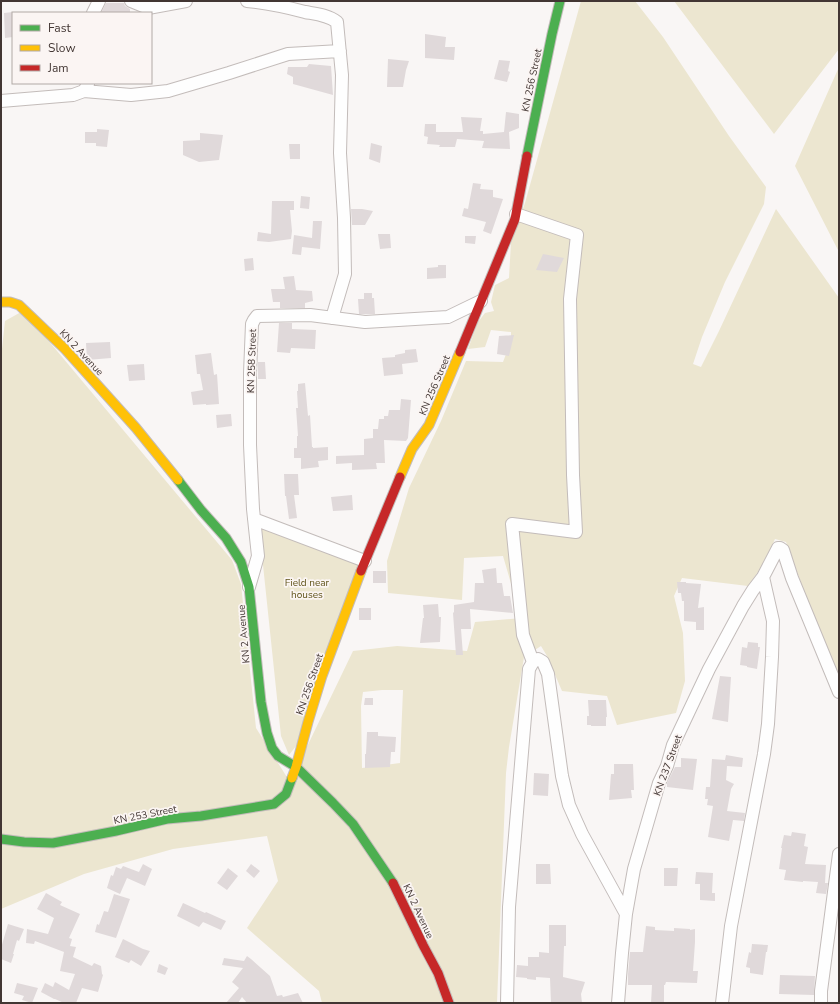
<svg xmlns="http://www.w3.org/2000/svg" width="840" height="1004" viewBox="0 0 840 1004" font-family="'Nunito Sans',sans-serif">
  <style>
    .green { fill: #ece6d0; fill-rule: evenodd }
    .building { fill: #e0d9da }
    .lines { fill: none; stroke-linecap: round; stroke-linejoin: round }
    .street-casing { stroke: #c3bcba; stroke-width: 14 }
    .fast-casing { stroke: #c3bcba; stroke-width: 11 }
    .slow-casing { stroke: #c3bcba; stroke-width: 11 }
    .jam-casing { stroke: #c3bcba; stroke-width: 11 }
    .street { stroke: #fefefe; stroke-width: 12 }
    .fast { stroke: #4caf50; stroke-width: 9 }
    .slow { stroke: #ffc107; stroke-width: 9 }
    .jam { stroke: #c62828; stroke-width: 9 }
    .labels { text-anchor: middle; stroke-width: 3.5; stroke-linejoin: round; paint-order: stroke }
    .street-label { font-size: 10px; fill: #423633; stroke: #fbf5f3 }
    .park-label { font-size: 10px; fill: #5f5319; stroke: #fbf5f3 }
  </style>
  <rect width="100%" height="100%" fill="#f9f6f5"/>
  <path class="green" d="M581,1H635L663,37L729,136L766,187L764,204L725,282L702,337L693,364L701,367L719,331L776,209L839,298V683L834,672L786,542L775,539L763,565L748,586L682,578L674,596L683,633L685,681L676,713L617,725L607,696L562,691L547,656L541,646L524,657L509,747L506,773L497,1003H322L319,991L247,928L278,881L267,836L173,849L84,874L1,909V358L5,321L21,312L42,333L232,560L241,584L256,728L290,782L353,651L397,646L467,651L475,622L521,618L503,556L464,558L462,600L388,593L387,561L409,488L441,421L466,361L503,362L511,341V332L491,330L485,347L468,349L478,322L485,313L494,311L491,302L495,285L509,278L511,242L525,203ZM382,690H403L400,763L362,768L361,706L363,692Z
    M674,1H839V49L774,134Z
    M839,67V252L795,166Z
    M259,527L360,562L296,746L289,755L281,736Z"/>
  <path class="building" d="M106,3H124L125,6L130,9V13H101Z
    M13,12V37L5,38L4,13Z
    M425,34L446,37L445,47H455L454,60L425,58Z
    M388,59L409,61L406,70L403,87H387Z
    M499,60L510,61L508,71L510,72L507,82L494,79Z
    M309,64L331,66L333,95L293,84V77L287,74L288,67H307Z
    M506,112L519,114V128L509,132L510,149L482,148L484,141L457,139L455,147H439L440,145L427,144L428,137L424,136L425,124H436V132H463L461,117L482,118L480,131H483V134L504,132Z
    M97,129L109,130L107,147L96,146V143H85V132H97Z
    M200,133L223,135L219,160L199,162L183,155V141L200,140Z
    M371,143L382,146L380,163L369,159Z
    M289,144H300V159H290Z
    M473,183L481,184L480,189L493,190V197L503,199L491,234L483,231L486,222L462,216L464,208L468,209Z
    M301,196L310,197L309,209L300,208Z
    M272,201H294V210H290L292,231L291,239L269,242L257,241L258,232L271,234Z
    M351,209H362L373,211L365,225H352Z
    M313,221H322L320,249L302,247L301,255L292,254L294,235L312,238Z
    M378,234H390L391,248L380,249Z
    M465,236H476L475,244L465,243Z
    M543,254L564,258L557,272L536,270Z
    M253,258L254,270L245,271L244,259Z
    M438,265H446V278L427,279V268L438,267Z
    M294,276L296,290L312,291L313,301L305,303V308H280V302H273L271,289H285L283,277Z
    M364,293H372V298H374L375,314H359L358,299H364Z
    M279,323H292V329L316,330L315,349L291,348L290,353L277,352Z
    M514,335L509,356L497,354L499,336Z
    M110,342L111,358L87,360L86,343Z
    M416,349L418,362L402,364L403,374L384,376L382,358L395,357V355L405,353V350Z
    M211,353L214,375L217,374L219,404L206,405V404L193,405L191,392L203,390L200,374H197L195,355Z
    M258,362H265L266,379H258Z
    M144,364L145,380L129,381L127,365Z
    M305,383L308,416L310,415L312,447H313V448L328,447V460L318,461L319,467L301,469V458H294V448H297V436H298L296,408H298L297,391H298V384Z
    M401,399L411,400L408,438L406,441L384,440L385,463H376L377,469L352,470V463L336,464V456L364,455V439L373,438V429H378L379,419H384V416H388L389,410H400Z
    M231,414L232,426L217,428L216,415Z
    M284,474H298L299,495H294L297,518L289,519L286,496H285Z
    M352,495L353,510L333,511L331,497Z
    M496,568L497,583H502L504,596H510L513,613L470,609L471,629H461L463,655H456L453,613L454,612V605L474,602L475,583H484L482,570Z
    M373,571H386V583H373Z
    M677,582H686V583L701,584L698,608L704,607V630H696V622L684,621V601H682L681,593H678Z
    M438,604L439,617H441L440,642L420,643L423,618H424L423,605Z
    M359,608H371V620H359Z
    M748,642L758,643V647H760L757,669L747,667V666L740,665L742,647L747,648Z
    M720,676L731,677L728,722L712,719Z
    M365,698H373V705H364Z
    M588,700H606L607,717H606V726H591V725H587V716H589Z
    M367,732H378V736L396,737L395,752H391L390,767L365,768V754H366Z
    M726,755L743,758L742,767L727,766L726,780L734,784L731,789L727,811L745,813L744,821L733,820L729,841L708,837L713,806L707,805L708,799H705L706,787H710L712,759L725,760Z
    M681,758L697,759L693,790L667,787V783L675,767H681Z
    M614,764H633L634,790H631L632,798L609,800L611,774H614Z
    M534,773L549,774L548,796L533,795Z
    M792,832L806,834L804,846L808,847L805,864L826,865L825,883H828L826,894L816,893L818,882L803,881V882L784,880L786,870L779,869L782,848H781L784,835L791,836Z
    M143,864L152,869L145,886L127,878L120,894L107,888L111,875L113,876L116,867L121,869L123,866L139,872Z
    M251,864L260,871L254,878L246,871Z
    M536,864H550L551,884H536Z
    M228,868L238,876L227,890L217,883Z
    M664,868H678L677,886H664Z
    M696,872L713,873L712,893H715V901L700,900V884H695Z
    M46,893L62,902L60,905L80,914L69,938L72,939L70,946L76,947L73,957L92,966L94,963L101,966L102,974L103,975L98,992L82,988L76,1003H64L55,999H54L41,992L45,983L53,987L55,982L69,990L75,974L60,971L64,952L35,941L34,944L26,943L27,929L48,934L54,918L37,909Z
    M114,894L130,899L116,938L95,932L97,924L99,925L104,911L108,912Z
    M183,903L205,913L206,912L226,921L221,930L203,922L199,927L177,916Z
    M8,924L24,929L19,941L17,940L13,954H14L11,963L1,959V948Z
    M549,925H566V946H564L563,977L585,982L581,994L582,1003H551L550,978L536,977V980L527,979V978L516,977L517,965L528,966V957H539V952L549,953Z
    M646,926L655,927V930L674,931V928L690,929V930L695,929V942L693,971H698L697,983L666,982L665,985H664V1003H651L652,985H628V974L630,952H643Z
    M123,939L143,949L150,951L141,966L131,960L129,963L115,957Z
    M752,944L768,945L767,952H766L763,975L750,973V968L746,967L749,952L751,953Z
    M247,956L251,959L270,976L277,996L282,995L283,997L298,993L303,1003H247L242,997L238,1003H226L239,988L232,982L243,968L222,965L224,958L244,961Z
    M159,964L168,968L165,975L157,972Z
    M780,975L815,976L814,995L779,994Z
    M17,983L38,988L32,1003L22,1000L24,996L14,993Z"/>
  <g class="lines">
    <defs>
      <path id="street" d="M131,1L148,8L186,1
        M247,1C267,3 286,7 305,12C316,14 328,15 337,22L342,75L340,153L344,218L345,274L332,318
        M93,13L99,1
        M84,91L131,95L168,91L229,73L288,54L340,51
        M1,101L73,95L84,91L88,84
        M516,214L577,235L570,299L573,475L576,532L512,524L523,635L533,662
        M254,519L365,561
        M249,587L258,556L253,509L250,445V373L252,324L254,320L257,316L310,315L365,322L448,317L481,301
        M507,1003L509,907L529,669L533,662L538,659L543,662L548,674L562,776L569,805L582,834L626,914
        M618,1003L622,953L626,914L634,869L659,783L667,766L673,745L709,669L743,606L753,590L763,577L778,548H780L783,550L792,578L839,692
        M722,1003L731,926L764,754L768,724L772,657L773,621L763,577
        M821,1003V991L839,854"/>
      <path id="fast" d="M527,156L552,34L560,1
        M178,480L201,510L226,538L241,562L249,587L261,702L267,733L272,748L278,756L296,767L333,803L353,824L393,883
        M1,839L24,842L53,843L116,831L167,819L201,816L274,804L286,794L292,778"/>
      <path id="slow" d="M1,302H10L19,305L65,349L136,428L178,480
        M400,477L412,449L429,425L460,352
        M292,778L296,767L308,722L322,676L361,571"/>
      <path id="jam" d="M460,352L515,219L527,156
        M361,571L400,477
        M393,883L423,945L438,973L449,1003"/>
    </defs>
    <use href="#street" class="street-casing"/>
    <use href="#fast" class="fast-casing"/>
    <use href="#slow" class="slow-casing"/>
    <use href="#jam" class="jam-casing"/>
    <use href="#street" class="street"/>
    <use href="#fast" class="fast"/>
    <use href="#slow" class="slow"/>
    <use href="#jam" class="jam"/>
  </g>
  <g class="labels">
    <g class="street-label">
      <text transform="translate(531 80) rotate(-78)" y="4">KN 256 Street</text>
      <text transform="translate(82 352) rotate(47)" y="4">KN 2 Avenue</text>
      <text transform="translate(251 361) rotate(-88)" y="4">KN 258 Street</text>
      <text transform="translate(434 385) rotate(-67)" y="4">KN 256 Street</text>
      <text transform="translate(243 634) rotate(-95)" y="4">KN 2 Avenue</text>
      <text transform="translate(309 684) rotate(-71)" y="4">KN 256 Street</text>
      <text transform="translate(667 765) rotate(-70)" y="4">KN 237 Street</text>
      <text transform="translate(145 814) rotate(-11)" y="4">KN 253 Street</text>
      <text transform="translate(419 911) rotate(65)" y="4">KN 2 Avenue</text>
    </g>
    <g class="park-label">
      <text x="307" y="586">Field near<tspan x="307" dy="12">houses</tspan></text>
    </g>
  </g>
  <rect width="840" height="1004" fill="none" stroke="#423633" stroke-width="4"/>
  <rect x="12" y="12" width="140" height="72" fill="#fbf5f3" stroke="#b1a9a6"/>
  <rect x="20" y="25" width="20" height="6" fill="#4caf50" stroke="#b1a9a6"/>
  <text x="48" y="32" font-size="12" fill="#423633">Fast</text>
  <rect x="20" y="45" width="20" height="6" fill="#ffc107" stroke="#b1a9a6"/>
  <text x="48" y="52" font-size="12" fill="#423633">Slow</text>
  <rect x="20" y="65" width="20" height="6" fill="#c62828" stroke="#b1a9a6"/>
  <text x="48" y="72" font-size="12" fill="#423633">Jam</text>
</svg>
